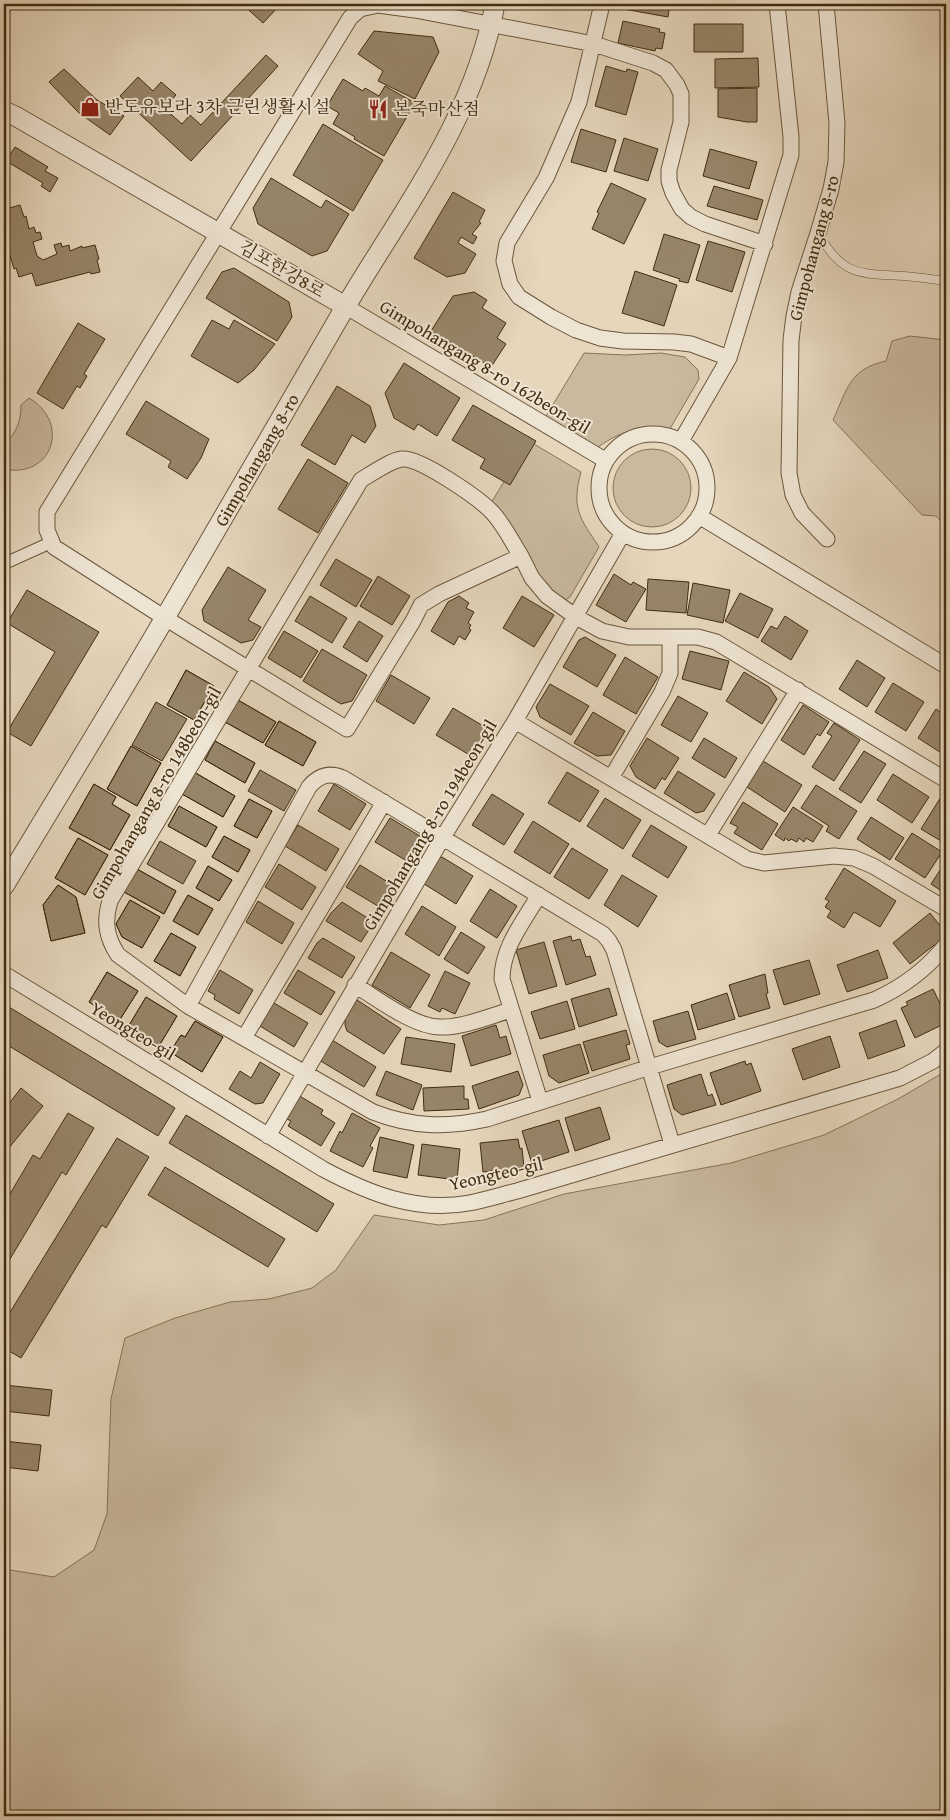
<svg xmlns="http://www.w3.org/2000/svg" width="950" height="1820" viewBox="0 0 950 1820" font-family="'Gentium Book Plus','Noto Serif KR',serif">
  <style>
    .green { fill: #c9b99f; stroke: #867358 }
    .building { fill: #978569; stroke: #422d10 }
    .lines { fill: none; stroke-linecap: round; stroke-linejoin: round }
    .service-casing { stroke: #6b573b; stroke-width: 9 }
    .pedestrian-casing { stroke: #6b573b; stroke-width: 13 }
    .minor-casing { stroke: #6b573b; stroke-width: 17 }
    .tertiary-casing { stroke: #6b573b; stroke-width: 21 }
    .service { stroke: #eee4d3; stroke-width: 8 }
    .pedestrian { stroke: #eee4d3; stroke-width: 11 }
    .minor { stroke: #eee4d3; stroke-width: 15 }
    .tertiary { stroke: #eee4d3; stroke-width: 19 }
    .labels { text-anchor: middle; stroke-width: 4; stroke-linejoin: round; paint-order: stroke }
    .poi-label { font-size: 18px; fill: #422d10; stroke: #eee4d3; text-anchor: start }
    .street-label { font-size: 18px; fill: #422d10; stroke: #eee4d3 }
  </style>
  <rect width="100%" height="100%" fill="#e5d6bc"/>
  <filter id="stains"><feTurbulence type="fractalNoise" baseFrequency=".004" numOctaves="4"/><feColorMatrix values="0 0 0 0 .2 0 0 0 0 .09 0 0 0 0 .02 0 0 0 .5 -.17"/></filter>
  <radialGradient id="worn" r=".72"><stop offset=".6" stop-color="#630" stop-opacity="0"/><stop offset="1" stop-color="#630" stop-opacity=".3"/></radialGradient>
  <path class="green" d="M910,336L946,340V526L936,516L922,515L833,420C847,390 849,369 886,361L892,341Z
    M584,353L625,355L661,353L685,357L698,370L699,379L667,434C639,423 618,433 595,449L545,418Z
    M29,398C72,424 51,479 4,469V443C17,434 21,420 21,405Z
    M529,441L581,472C571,509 580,518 599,547L570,597L564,601L556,602L491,503Z
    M613 488a39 39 0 1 1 78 0a39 39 0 1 1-78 0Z
    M946,1071V1816H4V1569L54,1577L94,1550L107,1514L111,1399L125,1338L175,1318L230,1302L269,1299L312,1288L336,1270L374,1215L439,1225L484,1220L564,1194L731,1163L824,1135L898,1099Z"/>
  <path class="building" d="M4,4H12L13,9L4,11Z
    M242,4H281L263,23Z
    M619,4H670L668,17L618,8Z
    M623,21L660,29L659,32L665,33L662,49L656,48L655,51L618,43Z
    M694,24H743V52H694Z
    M374,31L433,37L439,52L415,99L378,81L383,71L358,54Z
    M266,55L278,66L191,161L120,96L138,77L153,91L161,82L176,95L164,108L182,124L190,115L201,125Z
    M758,58L759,87L715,88V59Z
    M606,66L626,72L627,69L638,72L626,115L595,106Z
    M64,69L97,100L124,116L110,135L79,113L49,82Z
    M343,79L363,91L365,88L379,96L385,86L415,103L384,156L354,139L355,137L333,124L339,113L327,106Z
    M757,88V122H747L718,117V89Z
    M323,124L383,160L353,211L293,175Z
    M581,129L616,140L606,172L571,162Z
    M624,138L658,149L648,181L614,171Z
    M15,147L48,167L45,171L58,178L50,192L41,186L43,183L6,161Z
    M710,149L757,162L749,189L703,176Z
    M271,178L321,208L326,200L349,214L327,251L312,256L258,224L253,208Z
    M611,183L646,199L624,244L592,229L599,213L597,212Z
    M714,186L763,200L757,220L707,206Z
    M453,192L485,210L479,222L481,223L472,234L477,237L473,244L461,237L458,243L476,254L465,273L447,277L414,258Z
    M20,205L24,217L26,216L29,229L34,227L36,233L40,232L42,239L33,242L37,256L43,260L57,254L54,245L61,243L62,247L69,245L70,251L82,246V248L95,245L99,259L97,260L100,272L91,274L90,272L36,286L32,273L19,277L16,268L14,269L4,236V212H6V209Z
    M664,234L700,245L688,283L679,281L680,279L653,270Z
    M708,241L745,252L732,292L696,280Z
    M234,268L289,302L292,317L277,341L206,298L222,272Z
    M635,271L677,285L664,326L622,313Z
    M474,292L487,300L482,308L506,323L497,338L506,344L491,367L431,331L453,296Z
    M212,320L229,329L234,320L275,344L254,370L238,383L191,356Z
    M78,323L105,339L84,374L87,376L80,388L77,386L63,409L37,393Z
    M404,363L460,398L437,436L418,424L414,430L394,418L385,393Z
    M337,386L370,406L376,426L365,443L352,435L335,465L301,445Z
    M146,401L209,439L201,458L187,479L168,467L171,461L126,434Z
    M473,405L536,441L510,485L480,468L485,459L452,440Z
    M308,459L348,483L318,533L278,509Z
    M336,559L372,580L356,607L320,585Z
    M228,567L266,590L248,620L261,627L253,640L241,643L204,621L202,610Z
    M614,574L631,585L633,582L646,589L626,622L596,605Z
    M378,576L410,596L392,625L360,606Z
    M648,579L689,582L686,613L646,610Z
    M693,583L730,590L723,623L687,615Z
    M27,590L99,632L31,746L7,732L55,652L7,623Z
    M740,593L773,609L758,638L725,621Z
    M310,596L347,618L332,643L295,621Z
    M459,596L469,603L466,608L474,612L468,623L471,625L469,628L471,630L465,640L459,636L454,645L431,631L448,602Z
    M522,596L554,615L534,647L503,628Z
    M785,616L808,631L791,660L761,641L771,626L777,629Z
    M359,621L383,636L367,662L343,647Z
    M284,631L318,651L301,678L268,658Z
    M585,637L616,655L597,687L563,667L579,640Z
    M322,649L367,675L352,701L341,704L303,681Z
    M690,651L729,661L721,690L682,679Z
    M625,657L658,677L636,714L603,695Z
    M857,660L885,678L867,707L839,689Z
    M186,670L214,686L194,720L167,705Z
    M186,670L214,686L194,720L167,705Z
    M744,672L769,687L777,699L762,724L726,701Z
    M391,675L430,698L414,724L376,701Z
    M893,683L924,702L906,731L875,712Z
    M550,684L589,706L571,735L540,717L536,707Z
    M678,696L708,713L691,742L661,725Z
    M238,700L276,722L263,743L225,722Z
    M238,700L276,722L263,743L225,722Z
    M156,702L187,719L162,761L132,745Z
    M803,705L829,722L820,736L817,734L804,755L781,740Z
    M453,708L490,730L473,757L436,735Z
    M936,709L946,716V756L918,738Z
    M593,712L625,731L611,755L597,756L574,743Z
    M279,721L316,742L303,766L265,745Z
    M279,721L316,742L303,766L265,745Z
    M834,723L860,740L834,781L812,767L832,736L827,733Z
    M647,738L679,758L665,780L662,778L655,789L636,777L630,766Z
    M704,738L737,758L725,778L692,758Z
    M215,741L255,763L245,783L205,760Z
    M215,741L255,763L245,783L205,760Z
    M131,746L161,763L137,806L107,789Z
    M131,746L161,763L137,806L107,789Z
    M864,751L886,764L861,803L839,789Z
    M763,761L802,785L785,812L747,787Z
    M260,770L296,790L284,811L248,791Z
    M678,771L715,794L704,811L696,813L664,793Z
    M194,772L235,796L223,817L182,794Z
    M194,772L235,796L223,817L182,794Z
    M567,772L599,791L580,822L548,803Z
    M893,774L929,797L912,823L877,800Z
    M94,784L116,797L112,804L130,815L110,850L69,828Z
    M94,784L116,797L112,804L130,815L110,850L69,828Z
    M334,784L366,804L350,830L318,811Z
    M816,785L857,811L839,839L826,831L829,826L801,808Z
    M944,792L946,793V844L921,829Z
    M492,794L524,814L504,845L472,825Z
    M605,798L641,820L623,849L587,826Z
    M249,799L272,811L257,838L234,826Z
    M249,799L272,811L257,838L234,826Z
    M743,802L778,824L762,850L734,833L738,827L730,823Z
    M179,806L217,827L206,847L168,826Z
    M179,806L217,827L206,847L168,826Z
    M793,807L823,826L813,842L806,838L804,842L799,838L797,842L791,839L789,841L785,838L784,841L775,835Z
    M871,817L904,838L890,860L857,839Z
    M390,818L420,836L423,845L412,864L375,842Z
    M533,821L569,844L550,874L514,852Z
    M298,825L339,849L326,871L285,846Z
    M651,825L687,847L668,878L632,856Z
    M912,833L942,852L925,878L895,859Z
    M224,836L250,850L238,872L212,857Z
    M224,836L250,850L238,872L212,857Z
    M78,838L108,855L85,895L55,878Z
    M78,838L108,855L85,895L55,878Z
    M160,841L196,861L183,884L147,864Z
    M572,848L608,870L589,899L554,877Z
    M442,857L473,876L456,904L421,882L436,859Z
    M946,861V894L931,884Z
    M279,864L316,887L302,910L265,887Z
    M360,865L396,887L383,909L346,887Z
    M208,866L232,880L219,901L196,888Z
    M208,866L232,880L219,901L196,888Z
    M844,868L896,901L880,927L854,912L844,928L827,917L831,911L825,907L829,901L825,899Z
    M137,869L176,891L164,914L124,892Z
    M137,869L176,891L164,914L124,892Z
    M622,875L657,896L638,927L604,905Z
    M58,885L76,897L85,933L51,941L43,905Z
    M58,885L76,897L85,933L51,941L43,905Z
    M490,889L517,906L497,938L470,921Z
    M188,895L213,909L198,935L173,921Z
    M188,895L213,909L198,935L173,921Z
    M130,900L160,917L142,948L122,937L116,924Z
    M130,900L160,917L142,948L122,937L116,924Z
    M258,901L294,923L282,944L246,922Z
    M342,902L374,922L361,942L326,921L331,913Z
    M422,906L456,927L439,956L405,934Z
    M930,913L946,933V936L910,964L893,943Z
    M461,932L485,947L468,974L444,959Z
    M171,933L196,947L180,976L154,961Z
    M171,933L196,947L180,976L154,961Z
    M571,936L572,941L580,939L586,957L590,956L596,975L566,985L553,941Z
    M323,938L355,957L342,978L308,958L317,943Z
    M544,942L557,986L529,994L516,950Z
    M878,950L888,978L847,992L837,965Z
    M391,952L430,975L410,1008L372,985Z
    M809,960L820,994L784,1005L773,970Z
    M220,970L253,990L239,1014L214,999L215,995L208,991Z
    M298,970L335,992L321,1015L284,993Z
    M445,971L470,983L455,1014L442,1008L440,1012L428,1006Z
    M107,972L138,991L119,1021L89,1002Z
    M107,972L138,991L119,1021L89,1002Z
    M765,974L768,993L766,994L770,1008L739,1017L729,985Z
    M609,988L617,1015L579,1027L571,999Z
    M933,989L946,1016V1023L915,1038L901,1008L908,1005L906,1002Z
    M727,993L735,1019L698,1030L691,1005Z
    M146,997L177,1016L159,1046L128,1027Z
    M146,997L177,1016L159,1046L128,1027Z
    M357,1000L401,1029L384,1054L347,1031L345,1025V1019Z
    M567,1001L575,1029L540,1039L531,1012Z
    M274,1003L308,1023L294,1047L260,1026Z
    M4,1004L175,1108L158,1136L4,1043Z
    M688,1011L696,1039L667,1047L659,1042L653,1021Z
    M896,1020L905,1046L868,1059L859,1033Z
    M195,1021L223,1037L202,1072L170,1052L181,1035L185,1037Z
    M195,1021L223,1037L202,1072L170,1052L181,1035L185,1037Z
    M496,1025L500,1038L506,1036L511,1054L471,1066L462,1036Z
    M626,1030L630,1044L626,1045L630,1059L592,1071L583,1042Z
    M830,1036L840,1067L803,1080L792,1049Z
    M406,1037L455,1044L451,1072L401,1064Z
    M332,1040L376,1067L364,1087L319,1060Z
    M580,1044L589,1073L559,1083L549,1076L543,1055Z
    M745,1061L746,1065L751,1063L761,1091L721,1105L710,1073Z
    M260,1062L280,1074L263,1103L255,1104L229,1089L240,1071L251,1078Z
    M386,1071L422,1085L413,1110L376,1095Z
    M518,1071L523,1085L519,1095L479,1109L472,1086Z
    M701,1074L708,1096L712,1094L716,1105L682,1115L674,1109L667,1085Z
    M464,1086V1099H468L469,1109L424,1111L423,1088Z
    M21,1088L43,1106L4,1154V1110Z
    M298,1095L323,1110L321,1114L335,1123L321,1146L288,1126L291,1121L285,1118Z
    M600,1107L610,1139L575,1151L565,1118Z
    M68,1113L94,1128L66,1175L62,1172L4,1269V1204L33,1155L40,1159Z
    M352,1113L380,1128L370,1146L373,1148L363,1167L330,1151L340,1131L342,1133Z
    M186,1115L334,1204L317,1232L169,1143Z
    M559,1120L569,1152L532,1164L522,1131Z
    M380,1137L414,1145L407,1178L373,1171Z
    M117,1138L149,1157L106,1228L102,1225L21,1358L4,1348V1322Z
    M518,1139L520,1149L522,1148L524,1167L483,1172L480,1143Z
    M422,1144L460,1149L457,1180L418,1175Z
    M165,1167L285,1239L268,1267L148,1195Z
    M4,1385L52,1390L49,1416L4,1411Z
    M4,1441L41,1445L38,1471L4,1467Z"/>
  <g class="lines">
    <defs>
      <path id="service" d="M819,235C844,277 859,273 904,276C918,277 932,279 946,281"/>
      <path id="pedestrian" d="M4,558L10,561L52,542"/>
      <path id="minor" d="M602,4L579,102L546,178L507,243L504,261L510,284L519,297L551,317L576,330L600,338L623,341L674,342L691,344L729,358
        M826,4L837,123L836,162L831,189L818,233L799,292L794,316L791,340L789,473L793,495L802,513L827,539
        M765,244L705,224L691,217L682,209L673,193L669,181V170L681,122V94L677,85L666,70L653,63L594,44L415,10L378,5L360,9L350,18L47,512V530L54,547L165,618L347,729L413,621L421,605L439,594L521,556L532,578L547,596L576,617L602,631L629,637H698L716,642L946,780
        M345,306L605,460
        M599 488a54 54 0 1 1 108 0a54 54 0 1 1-108 0Z
        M681,441L729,358L791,155V137L777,4
        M699,516L946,666
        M521,556C512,542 503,523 491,511C478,498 420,457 402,459C391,460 371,474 361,480L110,901C104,921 106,937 118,955L188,1006L373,1112C412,1127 446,1128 487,1119L650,1067L874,1000C903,987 926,970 946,945
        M515,721L747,859L764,863L834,856L854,858L873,866L946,909
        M611,778L662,692L670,673V638
        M708,835L798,690
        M539,895C524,921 502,947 502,979L540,1101
        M4,974L323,1169C368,1193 417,1213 469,1203C485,1200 501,1195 517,1191L900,1078L933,1061L946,1051
        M355,985C378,999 414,1027 440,1027C462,1028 490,1016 511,1010
        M188,1006L309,787C319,775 329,772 343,778L603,934L609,941L614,950L672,1144
        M244,1038L384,802
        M268,1136L443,837L515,721L623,533"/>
      <path id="tertiary" d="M4,111L17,117L345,306
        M4,886C58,796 113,707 166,616C225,516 282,416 340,316C398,216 474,121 495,4"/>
    </defs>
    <use href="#service" class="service-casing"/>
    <use href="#pedestrian" class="pedestrian-casing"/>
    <use href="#minor" class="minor-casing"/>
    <use href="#tertiary" class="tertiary-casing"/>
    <use href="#service" class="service"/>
    <use href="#pedestrian" class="pedestrian"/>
    <use href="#minor" class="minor"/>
    <use href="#tertiary" class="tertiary"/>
  </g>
  <defs>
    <symbol id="shop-bare" viewBox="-9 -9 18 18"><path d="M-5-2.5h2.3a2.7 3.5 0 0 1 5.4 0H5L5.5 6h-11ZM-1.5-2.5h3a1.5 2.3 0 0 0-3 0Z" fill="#8f2418" stroke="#eee4d3" stroke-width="2.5" paint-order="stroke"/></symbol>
    <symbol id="restaurant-bare" viewBox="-9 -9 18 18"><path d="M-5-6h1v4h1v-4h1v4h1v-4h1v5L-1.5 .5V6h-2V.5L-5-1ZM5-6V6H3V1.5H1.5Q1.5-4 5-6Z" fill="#8f2418" stroke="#eee4d3" stroke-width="2.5" paint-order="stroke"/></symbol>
  </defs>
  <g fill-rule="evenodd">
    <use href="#shop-bare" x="76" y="93" width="28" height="28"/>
    <use href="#restaurant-bare" x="364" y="95" width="28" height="28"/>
  </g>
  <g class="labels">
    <g class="poi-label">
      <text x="105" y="113">반도유보라 3차 근린생활시설</text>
      <text x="393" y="115">본죽마산점</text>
    </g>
    <g class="street-label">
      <text transform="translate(814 248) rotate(-75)" y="6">Gimpohangang 8-ro</text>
      <text transform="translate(282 269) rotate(30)" y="6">김포한강8로</text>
      <text transform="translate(485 367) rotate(31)" y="6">Gimpohangang 8-ro 162beon-gil</text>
      <text transform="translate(257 460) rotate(-60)" y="6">Gimpohangang 8-ro</text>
      <text transform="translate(156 793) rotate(-60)" y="6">Gimpohangang 8-ro 148beon-gil</text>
      <text transform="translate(430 825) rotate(-59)" y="6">Gimpohangang 8-ro 194beon-gil</text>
      <text transform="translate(133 1031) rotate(31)" y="6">Yeongteo-gil</text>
      <text transform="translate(496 1174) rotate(-13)" y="6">Yeongteo-gil</text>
    </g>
  </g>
  <rect width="950" height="1820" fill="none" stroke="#e5d6bc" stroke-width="20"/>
  <rect x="5" y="5" width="940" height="1810" fill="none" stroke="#422d10" stroke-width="2.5"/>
  <rect x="10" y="10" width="930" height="1800" fill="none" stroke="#422d10"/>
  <rect width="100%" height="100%" filter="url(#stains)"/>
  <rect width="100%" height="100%" fill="url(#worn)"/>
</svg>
